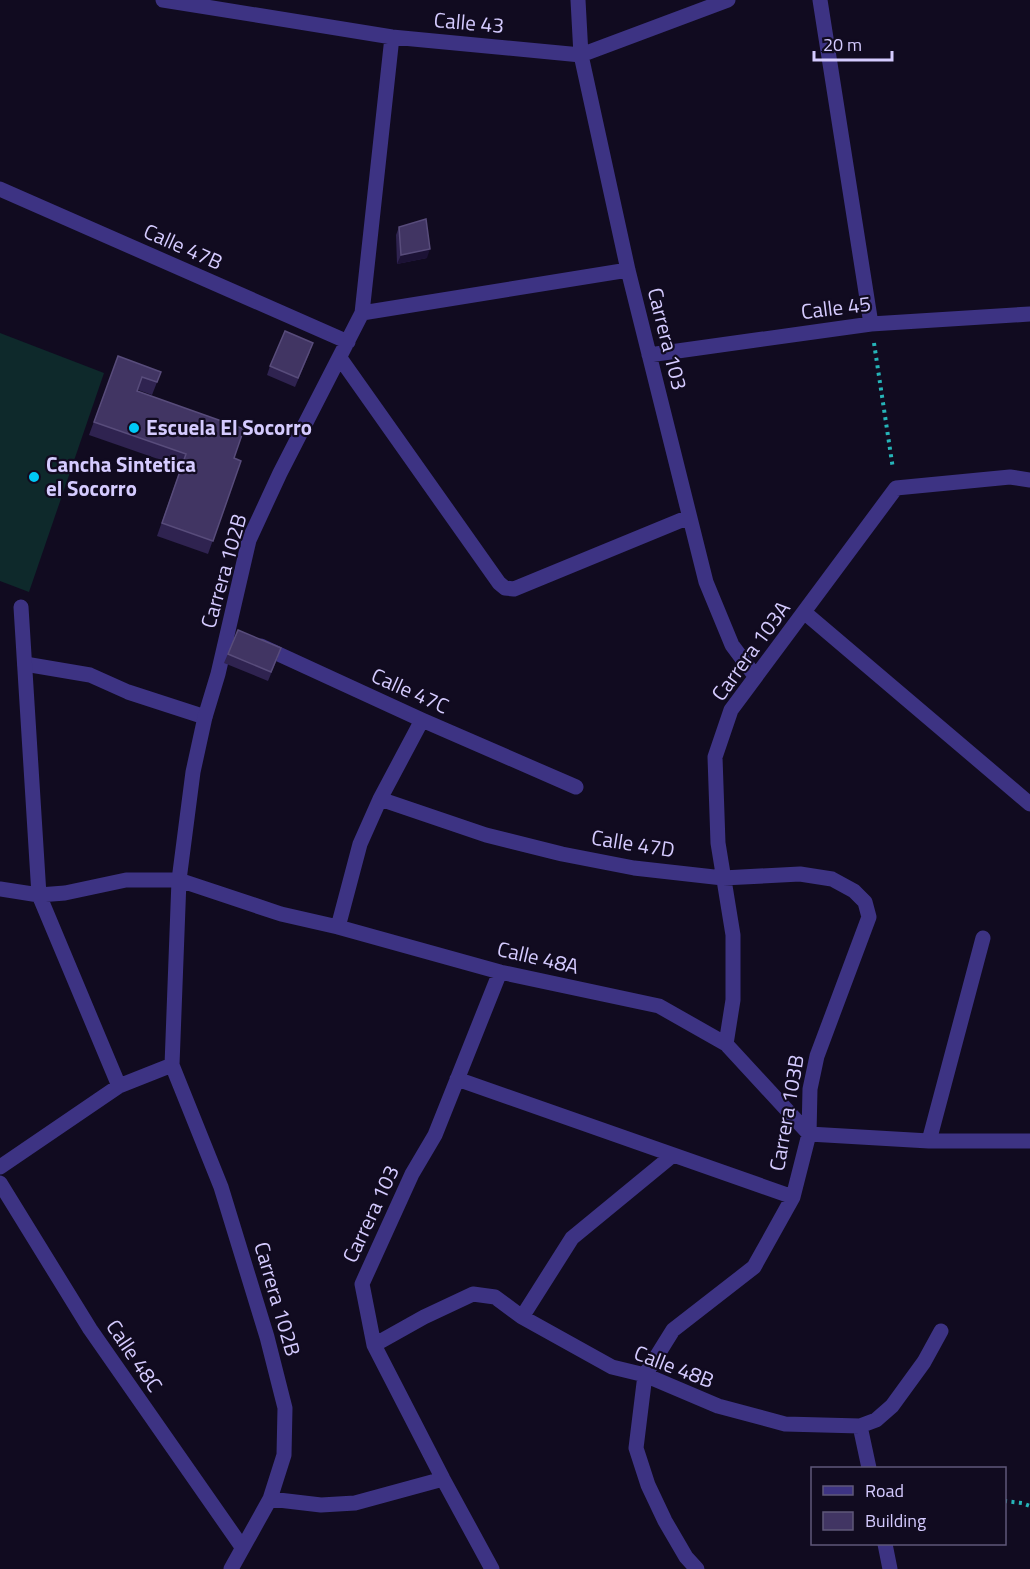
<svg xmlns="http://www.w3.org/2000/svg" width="1030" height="1569" viewBox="0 0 1030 1569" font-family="'Titillium Web',sans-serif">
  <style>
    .pitch { fill: #0e292b }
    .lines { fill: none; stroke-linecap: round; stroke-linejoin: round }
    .path { stroke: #26b4b8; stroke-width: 4; stroke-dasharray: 3 4.5; stroke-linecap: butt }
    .lane { stroke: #3d3383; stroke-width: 15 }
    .street { stroke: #3d3383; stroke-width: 15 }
    .wall { fill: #2f2350 }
    .shaded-wall { fill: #1c1235 }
    .building { fill: #413563; stroke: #584c7b; stroke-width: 1.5 }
    .poi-dot { fill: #00c8f6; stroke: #110b20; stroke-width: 2 }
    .labels { text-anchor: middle; stroke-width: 4.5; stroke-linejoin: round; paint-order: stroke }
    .street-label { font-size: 21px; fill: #d5cbff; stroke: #110b20 }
    .poi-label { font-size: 21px; font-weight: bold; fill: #d5cbff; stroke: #110b20; text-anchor: start }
  </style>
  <rect width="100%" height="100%" fill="#110b20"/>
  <path class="pitch" d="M0,333L104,373L29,592L0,581Z"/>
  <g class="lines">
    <path class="path" d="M874,343L893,469
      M1004,1501L1022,1503L1030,1506"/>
    <path class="lane" d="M25,664L90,675L128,692L205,717"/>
    <path class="street" d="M163,0L392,37L581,55L728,0
      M578,0L581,55L628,270L706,582L732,645L755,676
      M820,0L871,324
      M0,189L348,342
      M362,313L628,270
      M649,355L871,324L1030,314
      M340,358L499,583L505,588L514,589L689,517
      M21,607L39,895L119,1086
      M804,612L1030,804
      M261,646L422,720L576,787
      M380,799L486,835L562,854L634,868L723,878L800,874L832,879L854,891L865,902L869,917L817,1056L810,1089L809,1134L793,1197L754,1267L673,1330L645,1375L636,1448L648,1485L665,1521L686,1557L697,1569
      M0,889L39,895L65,893L126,880H179L281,914L338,927L500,972L659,1006L726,1044L809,1134L929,1141H1030
      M338,927L360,844L380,799L422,720
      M726,1044L733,1000V935L718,843L715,757L731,710L896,488L1010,477L1030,480
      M457,1079L793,1197
      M929,1141L983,938
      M0,1167L119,1086L172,1065
      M0,1183L90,1329L242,1547
      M522,1317L572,1238L673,1155
      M374,1345L424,1317L473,1294L495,1297L522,1317L612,1367L645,1375L718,1406L785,1424L860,1426L876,1420L892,1406L924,1362L941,1331
      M860,1426L869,1468
      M270,1499L321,1505L355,1503L443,1479
      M885,1544L890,1569
      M231,1569L270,1499L284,1455L285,1408L267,1337L221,1187L172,1065L179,880L193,772L205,717L218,674L249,540L280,473L362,313L392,37
      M492,1569L443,1479L374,1345L362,1284L412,1174L435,1135L500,972"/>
  </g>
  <path class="wall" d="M399,227L427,258L397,264L396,235Z
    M310,352L295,387L267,375L270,366Z
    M118,356L161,372L152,395L138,390L137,391L234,458L241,461L208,554L157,536L181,467L89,435Z
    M238,630L278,657L268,681L224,663Z"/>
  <path class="shaded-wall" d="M430,249L427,258L397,264L401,255Z"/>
  <path class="building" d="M426,219L430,249L401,255L399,227Z
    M285,331L313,343L298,378L270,366Z
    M118,356L161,372L157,382L142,377L137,391L244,429L234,458L241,461L213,541L162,523L186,454L94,422Z
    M238,630L281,648L271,672L228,654Z"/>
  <g class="poi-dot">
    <circle cx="134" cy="428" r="6"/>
    <circle cx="34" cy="477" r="6"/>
  </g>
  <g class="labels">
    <g class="street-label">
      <text transform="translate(469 23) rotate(5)" y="7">Calle 43</text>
      <text transform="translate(183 247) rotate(24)" y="7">Calle 47B</text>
      <text transform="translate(836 308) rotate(-7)" y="7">Calle 45</text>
      <text transform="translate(667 339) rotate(76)" y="7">Carrera 103</text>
      <text transform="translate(224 571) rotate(-74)" y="7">Carrera 102B</text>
      <text transform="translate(751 651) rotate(-54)" y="7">Carrera 103A</text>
      <text transform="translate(410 691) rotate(24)" y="7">Calle 47C</text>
      <text transform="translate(633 844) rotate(9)" y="7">Calle 47D</text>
      <text transform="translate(538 958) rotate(13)" y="7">Calle 48A</text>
      <text transform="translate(787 1113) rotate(-80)" y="7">Carrera 103B</text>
      <text transform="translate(371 1214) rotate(-65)" y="7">Carrera 103</text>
      <text transform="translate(277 1299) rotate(74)" y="7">Carrera 102B</text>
      <text transform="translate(134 1356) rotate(56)" y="7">Calle 48C</text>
      <text transform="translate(674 1367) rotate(21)" y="7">Calle 48B</text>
    </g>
    <g class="poi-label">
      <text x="146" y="435">Escuela El Socorro</text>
      <text x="46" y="472">Cancha Sintetica<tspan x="46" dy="24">el Socorro</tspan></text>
    </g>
  </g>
  <rect x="811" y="1467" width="195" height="78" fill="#110b20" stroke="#5f5879" stroke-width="1.5"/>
  <rect x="823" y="1486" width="30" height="9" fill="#3d3383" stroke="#5f5879" stroke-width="1.5"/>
  <text x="865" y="1497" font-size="18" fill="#d5cbff">Road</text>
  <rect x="823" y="1512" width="30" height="18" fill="#413563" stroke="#5f5879" stroke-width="1.5"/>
  <text x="865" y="1527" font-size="18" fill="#d5cbff">Building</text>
  <path d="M814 51v9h78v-9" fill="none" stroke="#d5cbff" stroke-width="3"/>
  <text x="823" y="51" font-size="18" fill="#d5cbff" stroke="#110b20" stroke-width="4.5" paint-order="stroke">20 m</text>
</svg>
